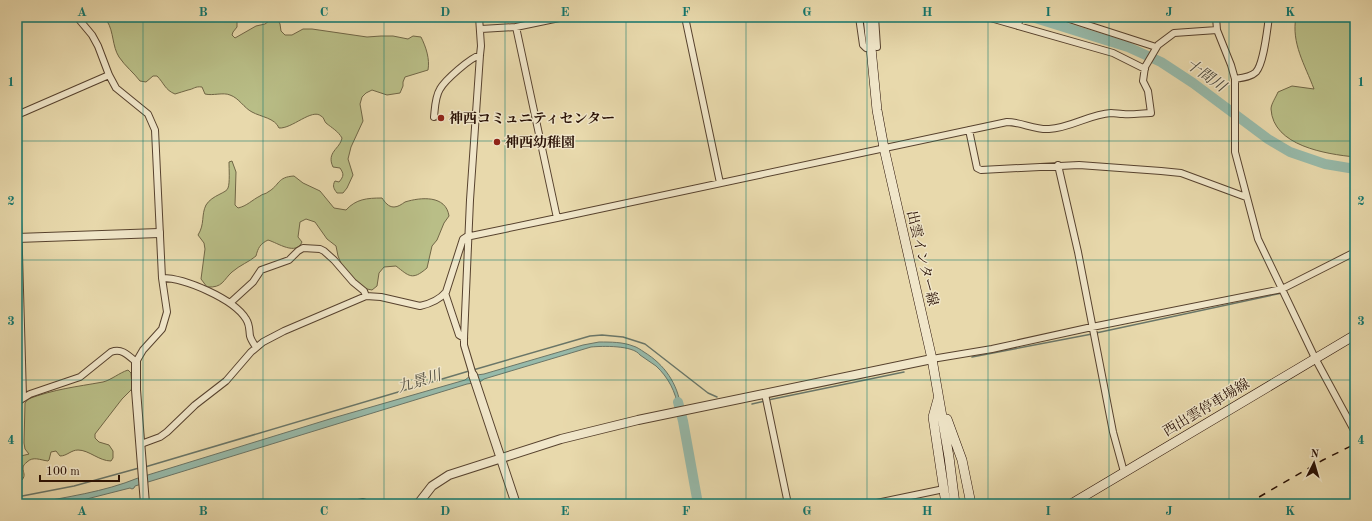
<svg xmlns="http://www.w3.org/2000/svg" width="1372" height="521" viewBox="0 0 1372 521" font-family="'Old Standard TT','Noto Serif JP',serif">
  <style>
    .green { fill: #b9be87; stroke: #706646 }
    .water { fill: #97baaa; stroke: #6a7668 }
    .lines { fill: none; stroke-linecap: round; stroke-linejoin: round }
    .stream { stroke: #6a7668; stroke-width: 1.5 }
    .river { stroke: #97baaa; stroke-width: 10 }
    .minor-casing { stroke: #57422e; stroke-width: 8 }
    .tertiary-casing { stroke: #57422e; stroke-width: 10 }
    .secondary-casing { stroke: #270f04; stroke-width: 10 }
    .minor { stroke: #f0e6c9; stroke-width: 6 }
    .tertiary { stroke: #f0e6c9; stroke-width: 8 }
    .secondary { stroke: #f0e6c9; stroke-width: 9 }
    .rail { stroke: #270f04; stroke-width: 1.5; stroke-dasharray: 7 7; stroke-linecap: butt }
    .grid { fill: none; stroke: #0f766e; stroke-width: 1; stroke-opacity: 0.55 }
    .poi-dot { fill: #8f2418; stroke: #f0e6c9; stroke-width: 1.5 }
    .labels { text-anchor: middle; stroke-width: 3; stroke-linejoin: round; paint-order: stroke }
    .poi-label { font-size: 14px; font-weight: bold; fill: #270f04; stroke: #f0e6c9; text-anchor: start }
    .street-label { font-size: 14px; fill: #270f04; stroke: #f0e6c9 }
    .water-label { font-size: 15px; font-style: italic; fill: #4e4b3e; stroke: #f0e6c9 }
    .neatline { fill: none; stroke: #0f766e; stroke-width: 1.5 }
    .grid-label { font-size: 13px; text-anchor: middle; font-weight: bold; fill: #0f766e }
  </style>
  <rect width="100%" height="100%" fill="#e8d9ac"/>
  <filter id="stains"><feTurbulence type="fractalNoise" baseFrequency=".005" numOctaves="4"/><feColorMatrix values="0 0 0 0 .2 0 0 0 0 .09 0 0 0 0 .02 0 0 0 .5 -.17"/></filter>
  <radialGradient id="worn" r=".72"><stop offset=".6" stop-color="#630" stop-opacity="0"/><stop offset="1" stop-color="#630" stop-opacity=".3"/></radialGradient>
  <path class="green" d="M87,17H235L237,19V27L233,32L232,35L235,38L256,26L265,24L273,18H277L280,24L281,31L285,35H292L303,29H312L367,37L381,36H393L408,39L413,36L421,37C426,47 430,59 428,70L405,77L403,82V86L400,93L387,95L372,90L366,93L362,97L360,104L363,121L351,147L348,159L353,175L347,188L343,193H337C334,189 332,186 335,181L339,182C344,176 344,174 340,168L333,167C326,152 340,149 342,138C338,131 332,128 326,123C324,121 324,117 321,116C312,108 292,129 279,128C275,118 261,117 252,112C244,108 239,98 230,95C223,92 213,96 205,94L202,87C195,86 194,89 188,90C184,91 179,93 175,94C165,90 164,83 157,76H153L146,82L140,81C134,73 125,66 119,57C112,46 114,32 107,21Z
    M1296,17H1355V157C1326,154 1273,146 1271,109C1271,104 1276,97 1278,92L1292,86L1314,89C1305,65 1291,43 1296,17Z
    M232,161L236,172L235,205L238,208C247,206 252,200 260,196C262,194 266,194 268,192C280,185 277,177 294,176L303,183L320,191L334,208L346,210C356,199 367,198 382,198C385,202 388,207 394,207C398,207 402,204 405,202C421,197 446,195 449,216L444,223L437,240L432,246L427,268C412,281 409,276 396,266L384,267L379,273L377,286L372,290L362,288L343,268L338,256L336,246L327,239L315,222L306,219L300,222L298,237L302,242C296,256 278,243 268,240C260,244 258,248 256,256C249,262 240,265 232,272C223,280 223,288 207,287L201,279L205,249L204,243L198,235C205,224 201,215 206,205C212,195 227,193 228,188C230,183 229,169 229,162Z
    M128,370L131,373L132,388L131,390L122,399L95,434V438L99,442L109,445L113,451V458L111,461C99,461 89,450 78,450C71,450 67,456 60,456L56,451L51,452L49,460L48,461C40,460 33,456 27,462C25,464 23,465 23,468C23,473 26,475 22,480L17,479V457L29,454L25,449L24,443L25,403L28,399C55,389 75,387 103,382C111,380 119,373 128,370Z"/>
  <path class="water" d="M599,342C611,342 623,342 633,346C637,347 641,350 644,352C665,365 677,383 681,407L678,408C676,392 668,377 656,366C651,362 645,359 640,355C633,345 602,346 591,347L484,379L480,382L467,384L171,475L135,486L134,488L132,489L130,488L67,504H30C66,497 104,492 138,478L333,418L465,380L470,376L484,374L583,345Z"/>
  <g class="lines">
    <path class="stream" d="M1096,333L1282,293
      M972,357L1092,334
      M473,370L590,336L602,335L623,337L645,344L708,393L717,397
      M768,400L904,372
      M752,404L765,401
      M145,467L469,371
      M17,497L74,486L139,468"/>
    <path class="river" d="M1032,17L1128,47L1161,62L1193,83L1268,139L1290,152L1325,164L1355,169
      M678,402L683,421L698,504"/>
    <defs>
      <path id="minor" d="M685,17L720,183
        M859,17L863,45L866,48
        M875,17L877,47
        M987,17L1113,53L1145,69
        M1063,17L1156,47
        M1216,17L1217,30L1231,65L1235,79V152L1258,239L1315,358L1355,432
        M1018,26L1020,17
        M516,27L557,218
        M481,29L516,27L564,17
        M1235,79C1242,78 1251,77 1256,72C1264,63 1267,30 1269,17
        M17,115L109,75
        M434,117C435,108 435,97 440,89C445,80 470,58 480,55
        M969,130L977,168L981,170L1079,165L1161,171L1181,173L1246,197
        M1058,165L1078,252L1113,432L1124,472
        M17,183L23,397
        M162,278C185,278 234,299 246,319C250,325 249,330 250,336C251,340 254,344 256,347
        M445,293L459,335L464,338
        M230,303L253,282L261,270L289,260L298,251L303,248L320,249L324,251L334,260L353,282L364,291L366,296
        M932,359L992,349L1092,327L1282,289L1355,252
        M473,375L464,345V338L470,200L480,55L481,46L479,17
        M765,394L788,504
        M17,402L30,394L80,377L111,352C122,348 128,355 136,362L143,350L162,329L167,312L162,278L155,130L148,114L116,88L109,75L98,46L92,35L77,17
        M141,444L160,437L167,432L195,405L226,381L251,352L263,342L284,331L366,296L381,297L420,306C429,304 440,299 446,292L463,239L466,237L557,218L1007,122C1021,122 1035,130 1049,129C1071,128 1090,114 1111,113C1115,113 1119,114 1123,114C1133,115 1142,113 1151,113L1148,91L1143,81L1145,67L1158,45L1174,33L1217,30
        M354,504L363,502L369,504
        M872,504L944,489"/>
      <path id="tertiary" d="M17,238L159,233
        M136,362V390L145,504
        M473,375L516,504
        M418,504L432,486L449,475L561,439L638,420L932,359"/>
      <path id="secondary" d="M868,17L877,110L884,148L932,359L949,457L955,504
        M938,399L933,417L946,504
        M947,419L962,460L971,504
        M1071,504L1355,335"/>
    </defs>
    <use href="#minor" class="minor-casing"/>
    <use href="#tertiary" class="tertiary-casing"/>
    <use href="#secondary" class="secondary-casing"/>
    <use href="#minor" class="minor"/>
    <use href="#tertiary" class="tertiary"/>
    <use href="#secondary" class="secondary"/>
    <path class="rail" d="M1247,504L1323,460L1355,444"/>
  </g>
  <path class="grid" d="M143,17V504M263,17V504M384,17V504M505,17V504M626,17V504M746,17V504M867,17V504M988,17V504M1109,17V504M1229,17V504M17,141H1355M17,260H1355M17,380H1355"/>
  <g class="poi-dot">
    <circle cx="441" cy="118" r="4"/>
    <circle cx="497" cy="142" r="4"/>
  </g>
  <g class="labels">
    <g class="poi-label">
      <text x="449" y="123">神西コミュニティセンター</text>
      <text x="505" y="147">神西幼稚園</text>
    </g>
    <g class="street-label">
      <text transform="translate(923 258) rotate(77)" y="5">出雲インター線</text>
      <text transform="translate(1206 407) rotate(-31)" y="5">西出雲停車場線</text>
    </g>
    <g class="water-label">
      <text transform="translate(1206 75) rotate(35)" y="5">十間川</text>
      <text transform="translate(419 381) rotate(-17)" y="5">九景川</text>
    </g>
  </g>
  <rect width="1372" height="521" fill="none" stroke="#e8d9ac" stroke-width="44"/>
  <g transform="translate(1314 463) rotate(5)" stroke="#f0e6c9" stroke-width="3" paint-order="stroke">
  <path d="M0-3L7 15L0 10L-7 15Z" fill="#270f04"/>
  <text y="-6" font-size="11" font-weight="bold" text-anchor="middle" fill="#270f04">N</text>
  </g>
  <path d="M40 475v6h79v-6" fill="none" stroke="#270f04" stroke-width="2"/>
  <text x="46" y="475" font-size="12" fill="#270f04" stroke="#f0e6c9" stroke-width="3" paint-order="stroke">100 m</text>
  <rect x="22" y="22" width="1328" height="477" class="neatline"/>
  <g class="grid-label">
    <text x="82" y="16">A</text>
    <text x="203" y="16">B</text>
    <text x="324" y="16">C</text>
    <text x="445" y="16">D</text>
    <text x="565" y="16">E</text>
    <text x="686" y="16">F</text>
    <text x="807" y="16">G</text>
    <text x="927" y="16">H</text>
    <text x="1048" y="16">I</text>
    <text x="1169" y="16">J</text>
    <text x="1290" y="16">K</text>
    <text x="11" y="86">1</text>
    <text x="1361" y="86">1</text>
    <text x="11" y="205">2</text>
    <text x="1361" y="205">2</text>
    <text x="11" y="325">3</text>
    <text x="1361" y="325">3</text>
    <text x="11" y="444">4</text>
    <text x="1361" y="444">4</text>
    <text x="82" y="515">A</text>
    <text x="203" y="515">B</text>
    <text x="324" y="515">C</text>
    <text x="445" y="515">D</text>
    <text x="565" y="515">E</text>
    <text x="686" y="515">F</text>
    <text x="807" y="515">G</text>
    <text x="927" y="515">H</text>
    <text x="1048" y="515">I</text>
    <text x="1169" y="515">J</text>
    <text x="1290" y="515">K</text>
  </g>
  <rect width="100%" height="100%" filter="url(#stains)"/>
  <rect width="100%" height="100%" fill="url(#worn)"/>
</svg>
